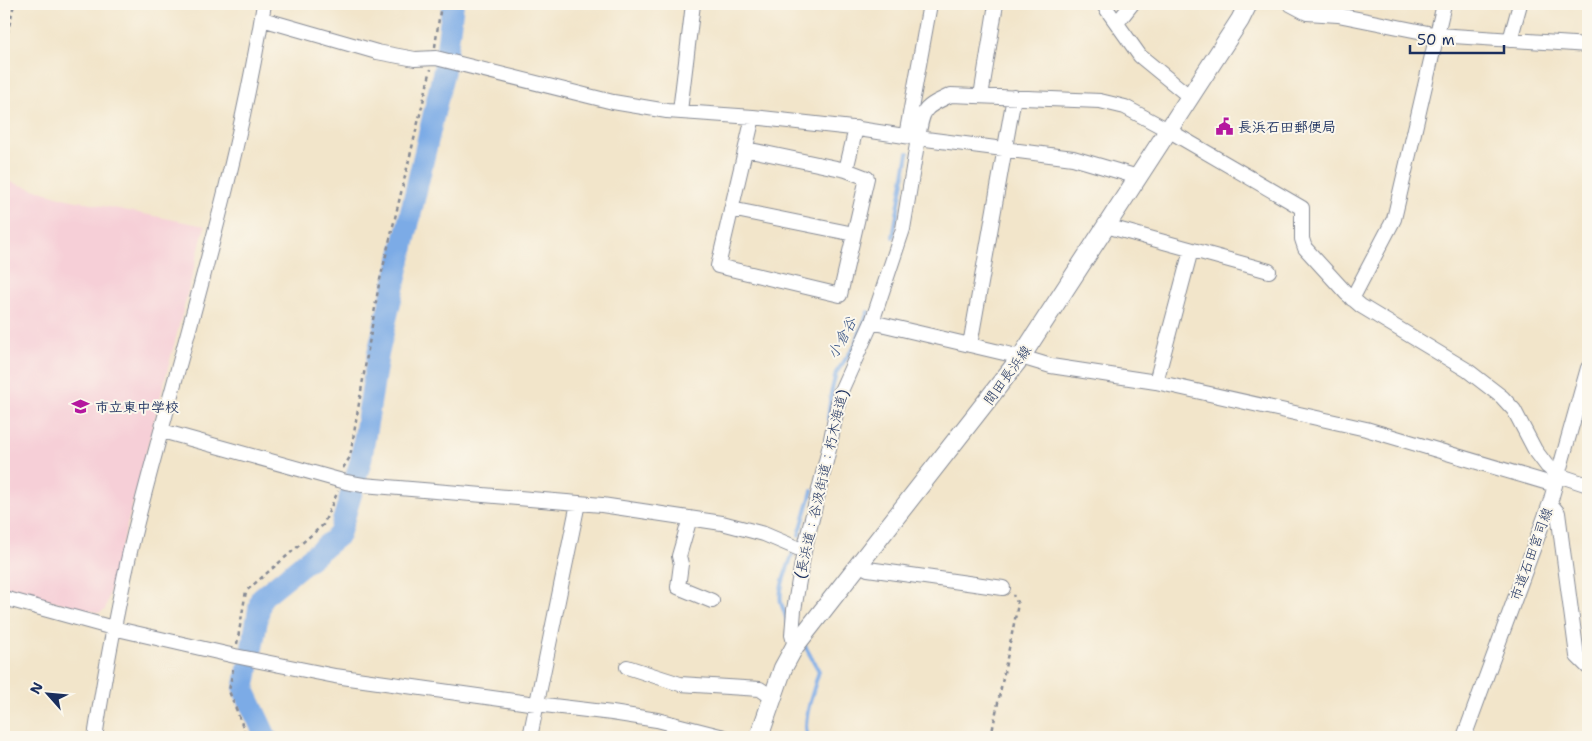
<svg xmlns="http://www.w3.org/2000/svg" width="1592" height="741" viewBox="0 0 1592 741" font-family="'Shantell Sans','Klee One',sans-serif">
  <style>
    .built { fill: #f6cfd7 }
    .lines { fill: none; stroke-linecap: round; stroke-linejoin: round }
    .stream { stroke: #7cabe6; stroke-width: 4 }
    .river { stroke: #7cabe6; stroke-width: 22 }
    .minor-casing { stroke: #868a94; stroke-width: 16 }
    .major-casing { stroke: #868a94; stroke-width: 20 }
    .path { stroke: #868a94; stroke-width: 2.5; stroke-dasharray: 4 4; stroke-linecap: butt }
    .minor { stroke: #fff; stroke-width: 14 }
    .major { stroke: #fff; stroke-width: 18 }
    .labels { text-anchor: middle; stroke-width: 4; stroke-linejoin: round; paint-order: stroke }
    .poi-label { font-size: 14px; font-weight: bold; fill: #1b2f5e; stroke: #fbf7ec; text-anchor: start }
    .street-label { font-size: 14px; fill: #1b2f5e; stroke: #fbf7ec }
    .water-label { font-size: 15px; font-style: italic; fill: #385487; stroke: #fbf7ec }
  </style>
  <rect width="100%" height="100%" fill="#fbf7ec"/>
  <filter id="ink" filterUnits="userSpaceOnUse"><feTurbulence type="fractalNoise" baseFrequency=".02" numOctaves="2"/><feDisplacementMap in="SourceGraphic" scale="10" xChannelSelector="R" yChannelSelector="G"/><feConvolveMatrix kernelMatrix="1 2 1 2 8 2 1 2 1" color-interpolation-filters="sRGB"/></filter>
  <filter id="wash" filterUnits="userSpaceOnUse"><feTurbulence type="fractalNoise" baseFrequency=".0096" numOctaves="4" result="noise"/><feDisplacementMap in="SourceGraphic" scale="20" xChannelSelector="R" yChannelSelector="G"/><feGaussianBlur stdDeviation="1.12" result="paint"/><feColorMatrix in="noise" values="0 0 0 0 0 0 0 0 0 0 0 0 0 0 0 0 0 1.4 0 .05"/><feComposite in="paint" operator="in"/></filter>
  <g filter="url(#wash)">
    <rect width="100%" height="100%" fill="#f2e5ca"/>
    <path class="built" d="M4,180L67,199L205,226L105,610L99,613L4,588Z"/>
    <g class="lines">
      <path class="stream" d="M893,237L908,153
        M828,419L831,394L836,373L854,347L868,312
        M799,535L812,491
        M787,622C786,615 783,609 781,603C778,587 788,569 792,555
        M805,646L819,671C815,686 801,723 808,736L811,737"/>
      <path class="river" d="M252,648L261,598L339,535L361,460L378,354L444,70L453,4
        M248,669L244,690L266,737"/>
    </g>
  </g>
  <g filter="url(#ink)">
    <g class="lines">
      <defs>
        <path id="minor" d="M1103,4L1140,56L1190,97
          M1290,4L1307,13L1338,15L1438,35L1588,45
          M262,19L377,52L415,59L436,58L613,102L667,111L753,117L852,128L918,138C923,108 923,108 951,95L1100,101L1125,107L1168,130L1302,208V239L1305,248L1347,294L1361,306L1467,370L1502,397L1514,410L1535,450L1547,466L1558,475L1588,485
          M1117,23L1132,4
          M1510,40L1520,4
          M981,96L996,4
          M680,111L693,4
          M906,136L930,4
          M746,149L846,170L867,178L840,295L718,266L753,117
          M846,170L856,128
          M731,209L854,234
          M1106,226L1269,271
          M1352,299L1394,219L1444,4
          M872,322L1021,357L1051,366L1156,382L1366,429L1555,485
          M970,345L1014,97
          M1156,382L1191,250
          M162,431L346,482L363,485L602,505L722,523L764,534L804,551
          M1550,503L1558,513L1577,656L1588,667
          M690,518L679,556L681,564L678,587L712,601
          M860,565L868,569L1003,588
          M4,598L113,628L235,656L335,676L536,704L612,713L657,720L724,737
          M795,646L792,635L794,610L804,551L829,449L840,393L872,322L903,229L918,138L1073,158L1138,177
          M627,667L680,684L760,689L773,698
          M95,737C106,666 119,596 136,526C180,352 236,181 264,4
          M530,737L578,503
          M1464,737L1550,503L1588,368"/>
        <path id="major" d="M759,737L783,668L795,646L1021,357L1240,20L1248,4"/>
      </defs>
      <use href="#minor" class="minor-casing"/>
      <use href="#major" class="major-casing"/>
      <path class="path" d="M435,47L441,4
        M4,49L14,4
        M343,468L350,457L379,284L431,69
        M237,644L246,591L323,525L338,491
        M233,669L229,691L247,737
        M991,737L1018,604L1013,595"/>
      <use href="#minor" class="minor"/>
      <use href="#major" class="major"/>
    </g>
  </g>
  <defs>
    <symbol id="civic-bare" viewBox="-9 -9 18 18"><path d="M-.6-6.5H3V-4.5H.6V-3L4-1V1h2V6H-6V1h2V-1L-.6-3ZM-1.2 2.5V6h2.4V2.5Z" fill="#b5179e" stroke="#fbf7ec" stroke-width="2.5" paint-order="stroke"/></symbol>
    <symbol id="school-bare" viewBox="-9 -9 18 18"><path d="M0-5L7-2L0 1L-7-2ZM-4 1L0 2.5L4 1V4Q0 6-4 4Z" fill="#b5179e" stroke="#fbf7ec" stroke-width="2.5" paint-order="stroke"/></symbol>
  </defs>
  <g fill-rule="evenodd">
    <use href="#civic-bare" x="1212" y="114" width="25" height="25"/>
    <use href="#school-bare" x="68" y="394" width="25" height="25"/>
  </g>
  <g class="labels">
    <g class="poi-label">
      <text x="1238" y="132">長浜石田郵便局</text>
      <text x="95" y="412">市立東中学校</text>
    </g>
    <g class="street-label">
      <text transform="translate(1007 375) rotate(-54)" y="5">間田長浜線</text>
      <text transform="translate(821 484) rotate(-77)" y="5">(長浜道：谷汲街道：朽木海道)</text>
      <text transform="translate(1531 554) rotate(-70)" y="5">市道石田宮司線</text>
    </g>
    <g class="water-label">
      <text transform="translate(842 338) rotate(-62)" y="5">小倉谷</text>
    </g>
  </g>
  <rect width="1592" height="741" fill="none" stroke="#fbf7ec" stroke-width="20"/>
  <g transform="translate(48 694) rotate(297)" stroke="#fbf7ec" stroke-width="4" paint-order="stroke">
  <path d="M0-4L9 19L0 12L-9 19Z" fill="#1b2f5e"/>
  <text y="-8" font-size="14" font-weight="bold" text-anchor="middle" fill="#1b2f5e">N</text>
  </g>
  <path d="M1410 45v8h94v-8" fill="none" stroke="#1b2f5e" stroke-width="2.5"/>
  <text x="1417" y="45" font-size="15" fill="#1b2f5e" stroke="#fbf7ec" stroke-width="4" paint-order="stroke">50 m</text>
</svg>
